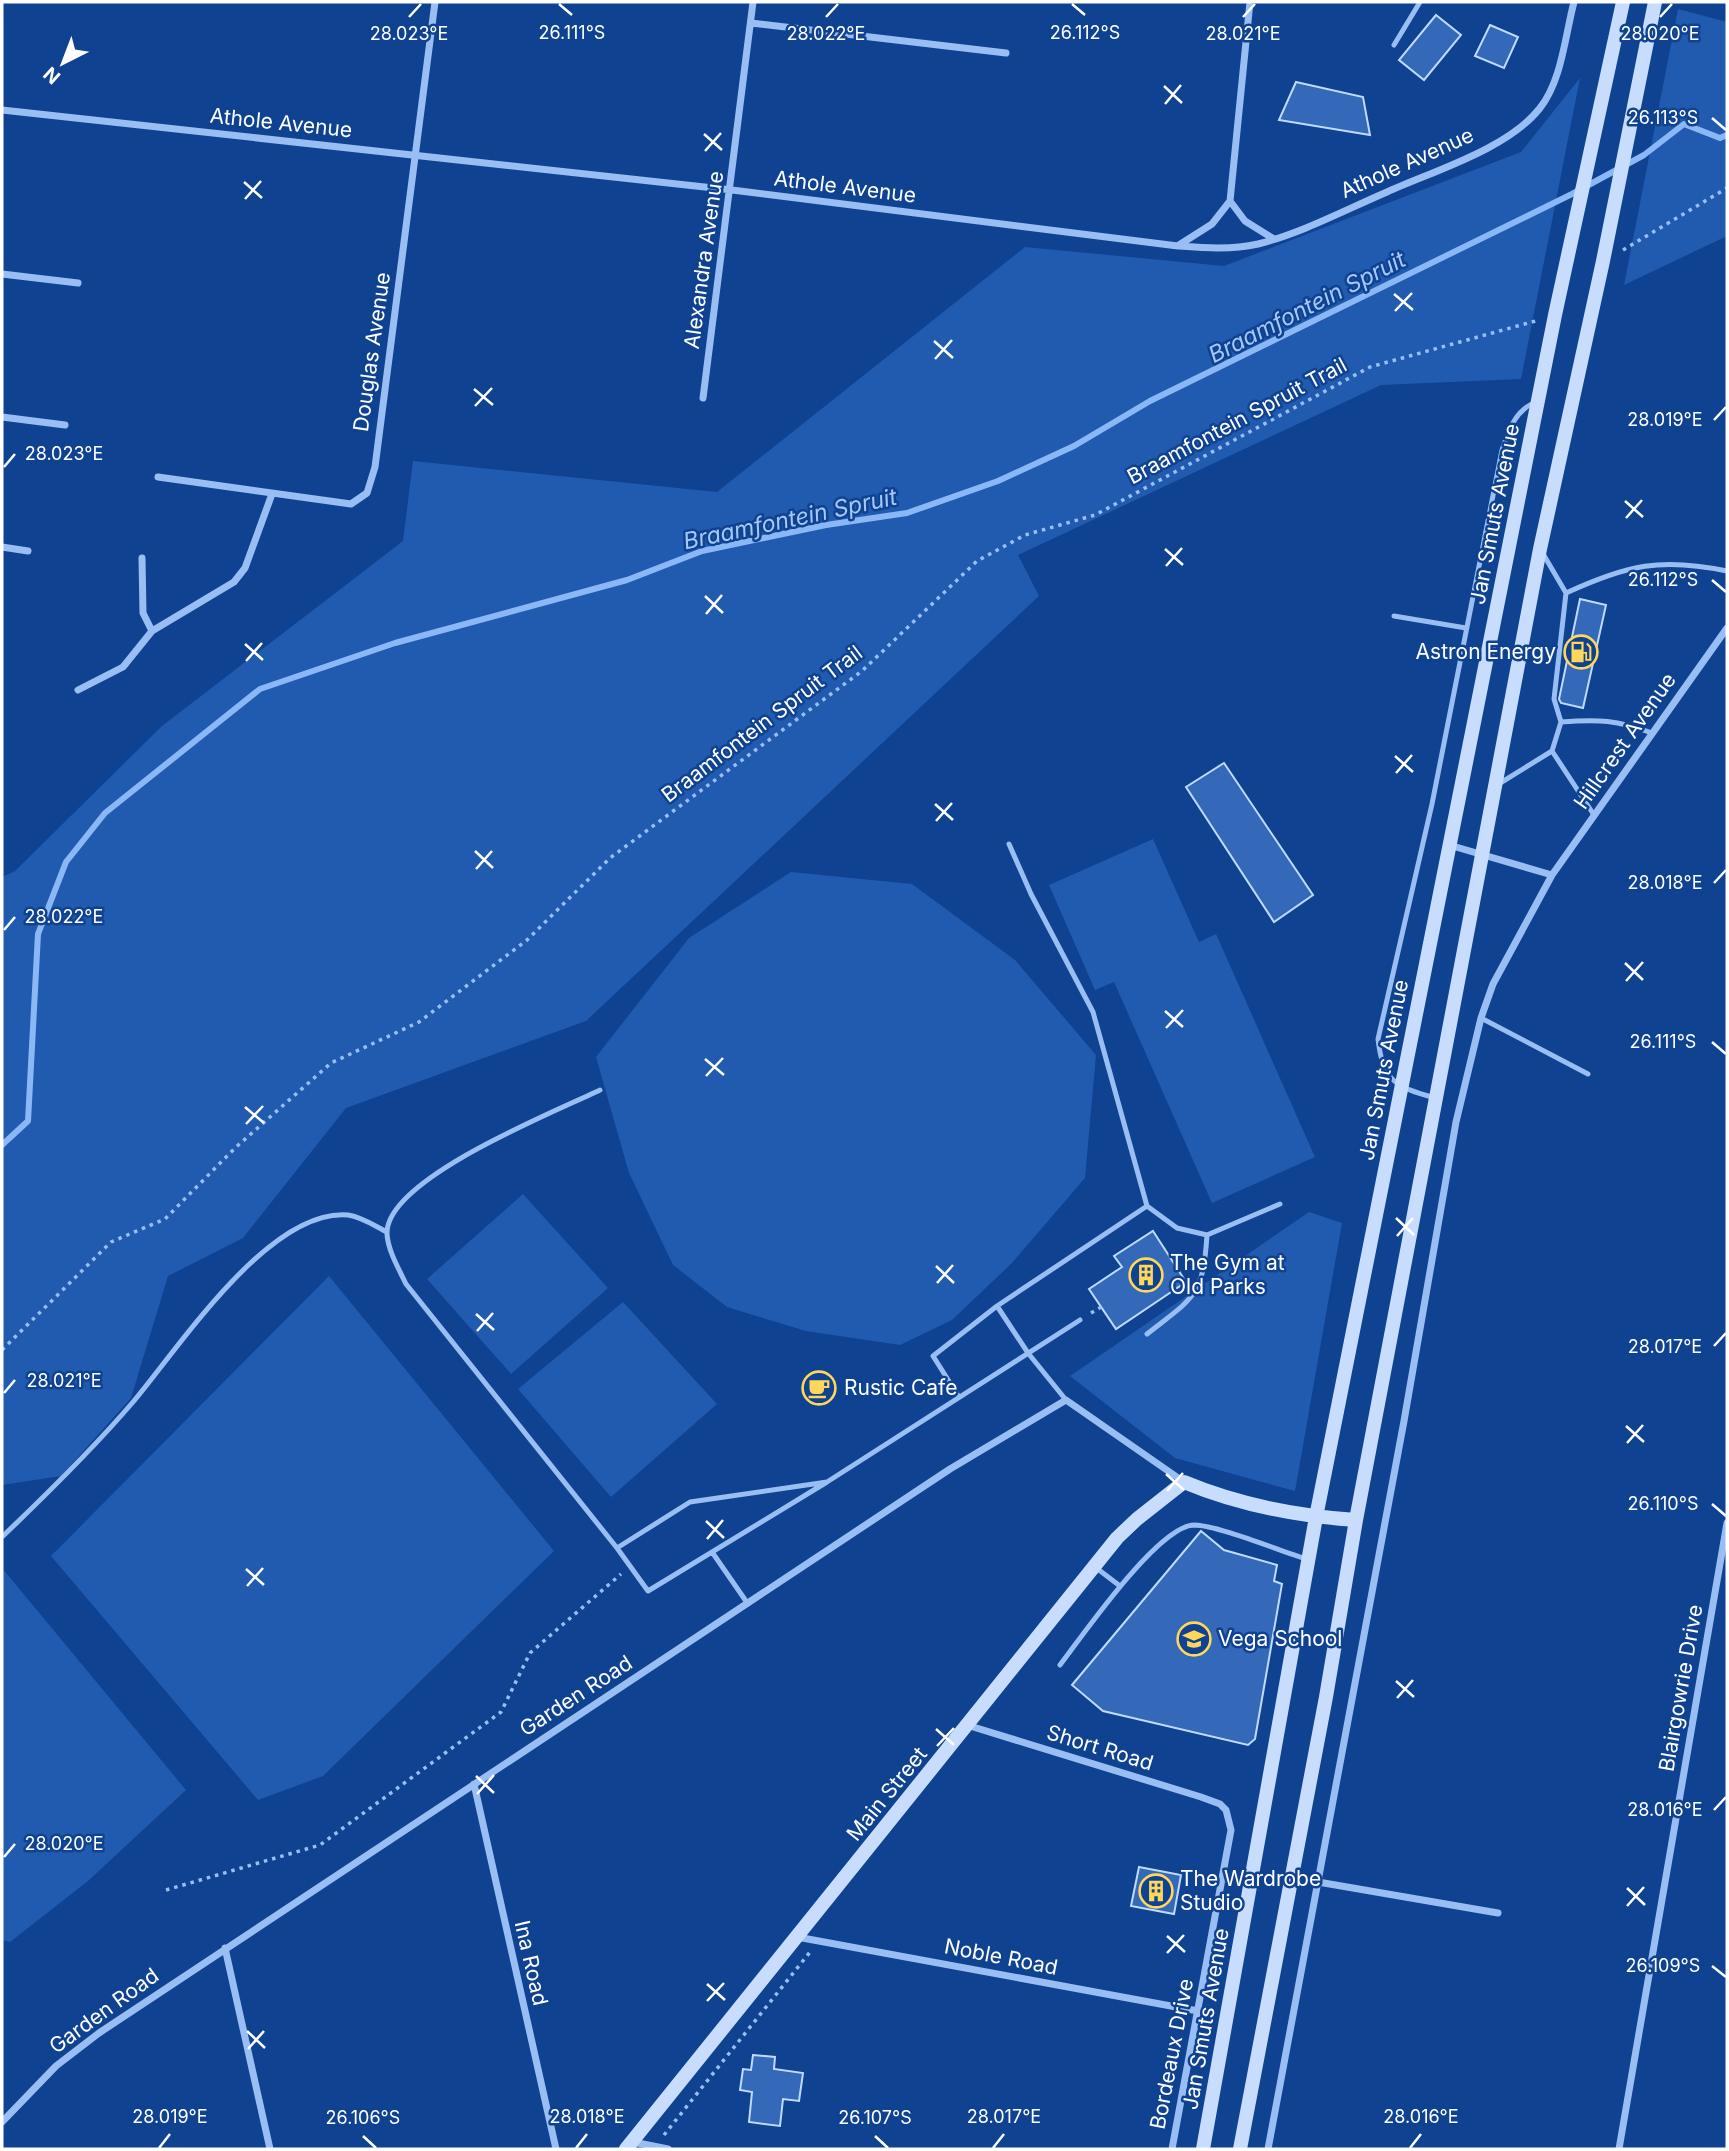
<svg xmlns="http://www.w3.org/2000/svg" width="1729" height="2151" viewBox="0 0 1729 2151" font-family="Inter,sans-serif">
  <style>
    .green { fill: #215bb0 }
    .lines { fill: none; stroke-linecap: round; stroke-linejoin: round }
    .stream { stroke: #8ab8f7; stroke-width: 6 }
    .building { fill: #3369b8; stroke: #c0dafe; stroke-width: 2 }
    .path { stroke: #99bef3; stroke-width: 3.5; stroke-dasharray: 3.5 5; stroke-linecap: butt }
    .lane { stroke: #99bef3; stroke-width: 5 }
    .street { stroke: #99bef3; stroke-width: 7 }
    .secondary { stroke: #c8ddfd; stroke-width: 14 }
    .ticks { fill: none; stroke: #fff; stroke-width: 2.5 }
    .labels { text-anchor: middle; stroke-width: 5; stroke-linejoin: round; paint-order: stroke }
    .street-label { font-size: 21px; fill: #fff; stroke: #0f4290 }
    .poi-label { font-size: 21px; fill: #fff; stroke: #0f4290; text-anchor: start }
    .water-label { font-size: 23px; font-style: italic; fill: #a5c8fa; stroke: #0f4290 }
    .ticks-label { font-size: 18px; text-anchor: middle; fill: #fff; stroke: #0f4290; stroke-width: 5; stroke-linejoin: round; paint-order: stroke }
  </style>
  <rect width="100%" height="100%" fill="#0f4290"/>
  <path class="green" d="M1678,9L1727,22V236L1624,285Z
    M1580,78L1521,379L1381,385L1018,555L1039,596L586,1021L346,1108L243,1238L168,1276L131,1398L61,1476L2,1485V877L15,871L162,726L403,541L413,461L717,492L1025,247L1224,266L1521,152Z
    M1153,839L1199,942L1216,934L1315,1157L1212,1203L1114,982L1095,990L1049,885Z
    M791,872L912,884L1015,960L1096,1055L1085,1178L1012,1263L952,1320L900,1345L806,1331L727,1307L673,1265L629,1173L596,1057L689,938Z
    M523,1194L608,1288L511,1374L427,1279Z
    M1309,1212L1342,1223L1295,1491L1175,1458L1070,1376Z
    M329,1276L554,1551L323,1776L258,1800L51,1556Z
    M623,1302L717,1404L611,1497L518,1389Z
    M2,1568L186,1790L88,1881L10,1942L2,1940Z"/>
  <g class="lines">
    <path class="stream" d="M2,1145L28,1121L38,934L66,862L105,813L260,689L395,643L627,580L702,551L826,525L907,513L998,481L1074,446L1150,401L1572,194L1644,155L1684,124L1720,138L1727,135"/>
  </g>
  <path class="building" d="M1436,15L1461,35L1424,80L1399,60Z
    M1490,25L1518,37L1504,68L1475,56Z
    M1296,82L1363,97L1370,135L1279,120Z
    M1580,599L1606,605L1583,708L1561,703L1559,699Z
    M1224,763L1313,895L1274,922L1186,787Z
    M1153,1231L1186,1282L1116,1329L1089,1289L1122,1267L1114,1256Z
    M1201,1531L1224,1550L1277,1565L1274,1581L1282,1584L1255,1739L1248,1745L1103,1711L1072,1685Z
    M1139,1867L1181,1875L1174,1914L1131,1906Z
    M753,2055L775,2057L774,2069L803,2073L799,2101L783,2099L780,2126L749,2122L752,2092L740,2090L743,2069L751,2070Z"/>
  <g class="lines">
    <path class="path" d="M1623,250L1727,188
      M1091,1313L1101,1307
      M2,1350L111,1242L165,1219L235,1148L331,1063L419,1022L527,940L610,858L862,671L977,561L1025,535L1095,515L1370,367L1539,320
      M166,1890L320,1845L501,1712L530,1653L621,1574
      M664,2135L810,1952"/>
    <path class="lane" d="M1394,45L1420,2
      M1566,593C1627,565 1661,557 1727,571
      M1394,616L1466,628
      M1561,722C1599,719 1617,720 1652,733
      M1552,751L1594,815
      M1497,785L1552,751L1561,722L1554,699L1566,593L1542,552
      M1009,844L1031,894L1093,1012L1147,1206L1177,1228L1207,1235L1280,1204
      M1481,1018L1588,1074
      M600,1090C555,1112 385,1179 387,1234C388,1251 399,1269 406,1284L617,1548
      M1435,1098C1396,1087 1383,1082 1378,1039L1432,804L1502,450C1509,430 1515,410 1536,402
      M997,1306L1028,1353L1066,1400
      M1147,1334C1194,1297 1203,1297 1207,1235
      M959,1397L933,1356L997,1306L1147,1206
      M827,1482L690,1502L617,1548L648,1591L827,1482L1080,1320
      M3,1536C48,1493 92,1450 133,1402C178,1349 269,1208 348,1215C362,1217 375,1226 387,1232
      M712,1552L748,1604
      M1095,1567L1120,1586
      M1060,1665C1083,1635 1158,1526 1194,1525C1217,1525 1280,1551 1306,1559"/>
    <path class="street" d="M751,23L1006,53
      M2,110L732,190L1178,246C1205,248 1231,250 1258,244C1302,233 1345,210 1387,192C1433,171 1508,149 1540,108C1562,80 1565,36 1574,2
      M1230,201L1245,221L1274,239
      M1179,245L1212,224L1230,201L1250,2
      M2,274L78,283
      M703,398L753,2
      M2,417L65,425
      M158,477L351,504L367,493L375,467L435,2
      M2,547L28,551
      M142,558L143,613L152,631
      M78,690L123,667L152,631L234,582L245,568L272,494
      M1449,845L1552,875
      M970,1726L1201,1797L1220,1804L1226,1810L1231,1830L1172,2149
      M474,1784L556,2149
      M1318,1882L1498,1913
      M797,1937L1198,2011
      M225,1948L270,2149
      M2,2122L56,2066L99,2033L950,1469L1066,1400L1184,1482
      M633,2142L668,2149
      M1268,2149L1404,1421L1456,1122L1481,1018L1493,984L1552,875L1727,628
      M1619,2149L1727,1523"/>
    <path class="secondary" d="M626,2149L1117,1538L1137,1519L1184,1482C1239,1505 1297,1516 1356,1520
      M1203,2149L1316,1517L1555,315L1623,2
      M1240,2149L1326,1697L1356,1520L1540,549L1603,261L1655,2"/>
  </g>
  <path class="ticks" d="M559,4L572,15M1072,4L1085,15M409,17L421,4M826,17L838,4M1243,17L1255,4M1660,17L1672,4M1164,86L1182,103M1165,104L1181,85M1712,118L1726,130M704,134L722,150M705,151L721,133M244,182L262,198M245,199L261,181M1394,294L1413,310M1395,311L1412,293M934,341L953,358M935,359L952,340M474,389L493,405M475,406L492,388M1714,420L1726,407M4,467L15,454M1625,501L1643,517M1626,518L1642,500M1165,549L1183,565M1166,566L1182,548M1712,580L1726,592M705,596L723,613M706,614L722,595M245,644L263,660M246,661L262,643M1395,756L1413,772M1396,773L1412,755M935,804L953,820M936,821L952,803M475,851L493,868M476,869L492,851M1714,883L1726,870M4,930L15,917M1625,963L1643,980M1626,981L1643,962M1165,1011L1183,1027M1166,1028L1183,1010M1712,1042L1726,1054M705,1059L724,1075M706,1076L723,1058M245,1107L264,1123M246,1124L263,1106M1396,1218L1414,1235M1397,1236L1413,1218M936,1266L954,1283M937,1283L953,1265M476,1314L494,1330M477,1331L493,1313M1714,1346L1726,1333M4,1393L15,1380M1626,1426L1644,1442M1627,1443L1643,1425M1166,1474L1184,1490M1167,1491L1183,1473M1712,1504L1726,1516M706,1521L724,1538M707,1539L723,1520M246,1569L264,1585M247,1586L263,1568M1396,1681L1414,1697M1397,1698L1413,1680M936,1729L954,1745M937,1746L954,1728M476,1776L494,1793M477,1794L494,1775M1714,1810L1726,1797M4,1857L15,1844M1627,1888L1645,1905M1627,1906L1644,1887M1167,1936L1185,1952M1167,1953L1184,1935M1712,1966L1726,1977M707,1984L725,2000M707,2001L724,1983M247,2031L265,2048M248,2049L264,2031M363,2136L376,2148M875,2136L888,2148M159,2148L170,2134M576,2148L587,2134M993,2148L1004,2134M1410,2148L1421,2134"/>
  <defs>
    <symbol id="fuel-ring" viewBox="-11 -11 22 22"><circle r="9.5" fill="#0f4290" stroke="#ffd75b" stroke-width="1.5"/><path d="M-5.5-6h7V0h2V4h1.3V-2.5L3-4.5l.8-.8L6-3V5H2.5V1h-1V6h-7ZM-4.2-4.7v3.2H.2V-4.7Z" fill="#ffd75b"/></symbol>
    <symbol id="building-ring" viewBox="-11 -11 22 22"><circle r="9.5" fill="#0f4290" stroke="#ffd75b" stroke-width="1.5"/><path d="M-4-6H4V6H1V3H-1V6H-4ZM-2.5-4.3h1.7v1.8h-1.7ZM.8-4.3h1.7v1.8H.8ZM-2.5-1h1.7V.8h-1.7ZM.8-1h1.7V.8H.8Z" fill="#ffd75b"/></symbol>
    <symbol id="cafe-ring" viewBox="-11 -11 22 22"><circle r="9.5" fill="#0f4290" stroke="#ffd75b" stroke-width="1.5"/><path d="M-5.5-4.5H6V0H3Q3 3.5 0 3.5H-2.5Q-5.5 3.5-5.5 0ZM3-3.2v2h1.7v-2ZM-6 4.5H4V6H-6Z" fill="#ffd75b"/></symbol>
    <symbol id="university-ring" viewBox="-11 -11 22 22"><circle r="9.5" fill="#0f4290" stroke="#ffd75b" stroke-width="1.5"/><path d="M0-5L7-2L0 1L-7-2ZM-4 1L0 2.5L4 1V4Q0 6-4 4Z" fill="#ffd75b"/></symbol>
  </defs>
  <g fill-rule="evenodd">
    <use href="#fuel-ring" x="1562" y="633" width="38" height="38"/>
    <use href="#building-ring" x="1127" y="1256" width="38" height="38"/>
    <use href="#cafe-ring" x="800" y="1369" width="38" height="38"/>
    <use href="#university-ring" x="1175" y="1620" width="38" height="38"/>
    <use href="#building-ring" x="1137" y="1872" width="38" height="38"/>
  </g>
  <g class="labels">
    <g class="street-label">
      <text transform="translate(281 123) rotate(6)" y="7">Athole Avenue</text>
      <text transform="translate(1407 163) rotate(-24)" y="7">Athole Avenue</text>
      <text transform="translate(845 187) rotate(7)" y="7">Athole Avenue</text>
      <text transform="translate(704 260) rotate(-82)" y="7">Alexandra Avenue</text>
      <text transform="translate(372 352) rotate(-82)" y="7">Douglas Avenue</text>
      <text transform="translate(1237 421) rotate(-28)" y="7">Braamfontein Spruit Trail</text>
      <text transform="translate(1495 514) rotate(-79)" y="7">Jan Smuts Avenue</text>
      <text transform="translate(762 724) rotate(-37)" y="7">Braamfontein Spruit Trail</text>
      <text transform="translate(1625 741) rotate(-55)" y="7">Hillcrest Avenue</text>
      <text transform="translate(1384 1070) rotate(-79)" y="7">Jan Smuts Avenue</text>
      <text transform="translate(1681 1688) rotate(-80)" y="7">Blairgowrie Drive</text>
      <text transform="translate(576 1696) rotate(-33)" y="7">Garden Road</text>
      <text transform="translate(1100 1748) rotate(17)" y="7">Short Road</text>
      <text transform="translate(887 1794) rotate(-51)" y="7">Main Street</text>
      <text transform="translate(1001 1957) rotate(11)" y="7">Noble Road</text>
      <text transform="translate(531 1963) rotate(77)" y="7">Ina Road</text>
      <text transform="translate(104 2011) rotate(-36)" y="7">Garden Road</text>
      <text transform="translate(1206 2019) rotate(-80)" y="7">Jan Smuts Avenue</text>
      <text transform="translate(1172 2054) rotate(-79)" y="7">Bordeaux Drive</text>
    </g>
    <g class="poi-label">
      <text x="1556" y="659" text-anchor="end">Astron Energy</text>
      <text x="1170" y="1270">The Gym at<tspan x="1170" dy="24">Old Parks</tspan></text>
      <text x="844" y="1395">Rustic Cafe</text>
      <text x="1218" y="1646">Vega School</text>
      <text x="1180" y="1886">The Wardrobe<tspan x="1180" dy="24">Studio</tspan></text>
    </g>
    <g class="water-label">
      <text transform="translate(1307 307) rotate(-27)" y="8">Braamfontein Spruit</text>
      <text transform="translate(790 519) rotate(-12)" y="8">Braamfontein Spruit</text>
    </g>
  </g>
  <g class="ticks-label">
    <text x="572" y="39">26.111°S</text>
    <text x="1085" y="39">26.112°S</text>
    <text x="409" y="40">28.023°E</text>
    <text x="826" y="40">28.022°E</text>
    <text x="1243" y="40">28.021°E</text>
    <text x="1660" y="40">28.020°E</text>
    <text x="1663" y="124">26.113°S</text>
    <text x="1665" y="426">28.019°E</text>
    <text x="64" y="460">28.023°E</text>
    <text x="1663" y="586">26.112°S</text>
    <text x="1665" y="889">28.018°E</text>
    <text x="64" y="923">28.022°E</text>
    <text x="1663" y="1048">26.111°S</text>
    <text x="1665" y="1353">28.017°E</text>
    <text x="64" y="1387">28.021°E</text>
    <text x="1663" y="1510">26.110°S</text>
    <text x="1665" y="1816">28.016°E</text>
    <text x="64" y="1850">28.020°E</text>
    <text x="1663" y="1972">26.109°S</text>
    <text x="170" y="2123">28.019°E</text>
    <text x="587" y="2123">28.018°E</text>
    <text x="1004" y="2123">28.017°E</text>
    <text x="1421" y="2123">28.016°E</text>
    <text x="363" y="2124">26.106°S</text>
    <text x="875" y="2124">26.107°S</text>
  </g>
  <rect width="1729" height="2151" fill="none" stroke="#ffffff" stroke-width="7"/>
  <g transform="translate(63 63) rotate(222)" stroke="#0f4290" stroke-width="5" paint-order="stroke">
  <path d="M0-5L12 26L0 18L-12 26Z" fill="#ffffff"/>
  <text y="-10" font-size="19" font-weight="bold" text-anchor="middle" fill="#ffffff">N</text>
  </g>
</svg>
